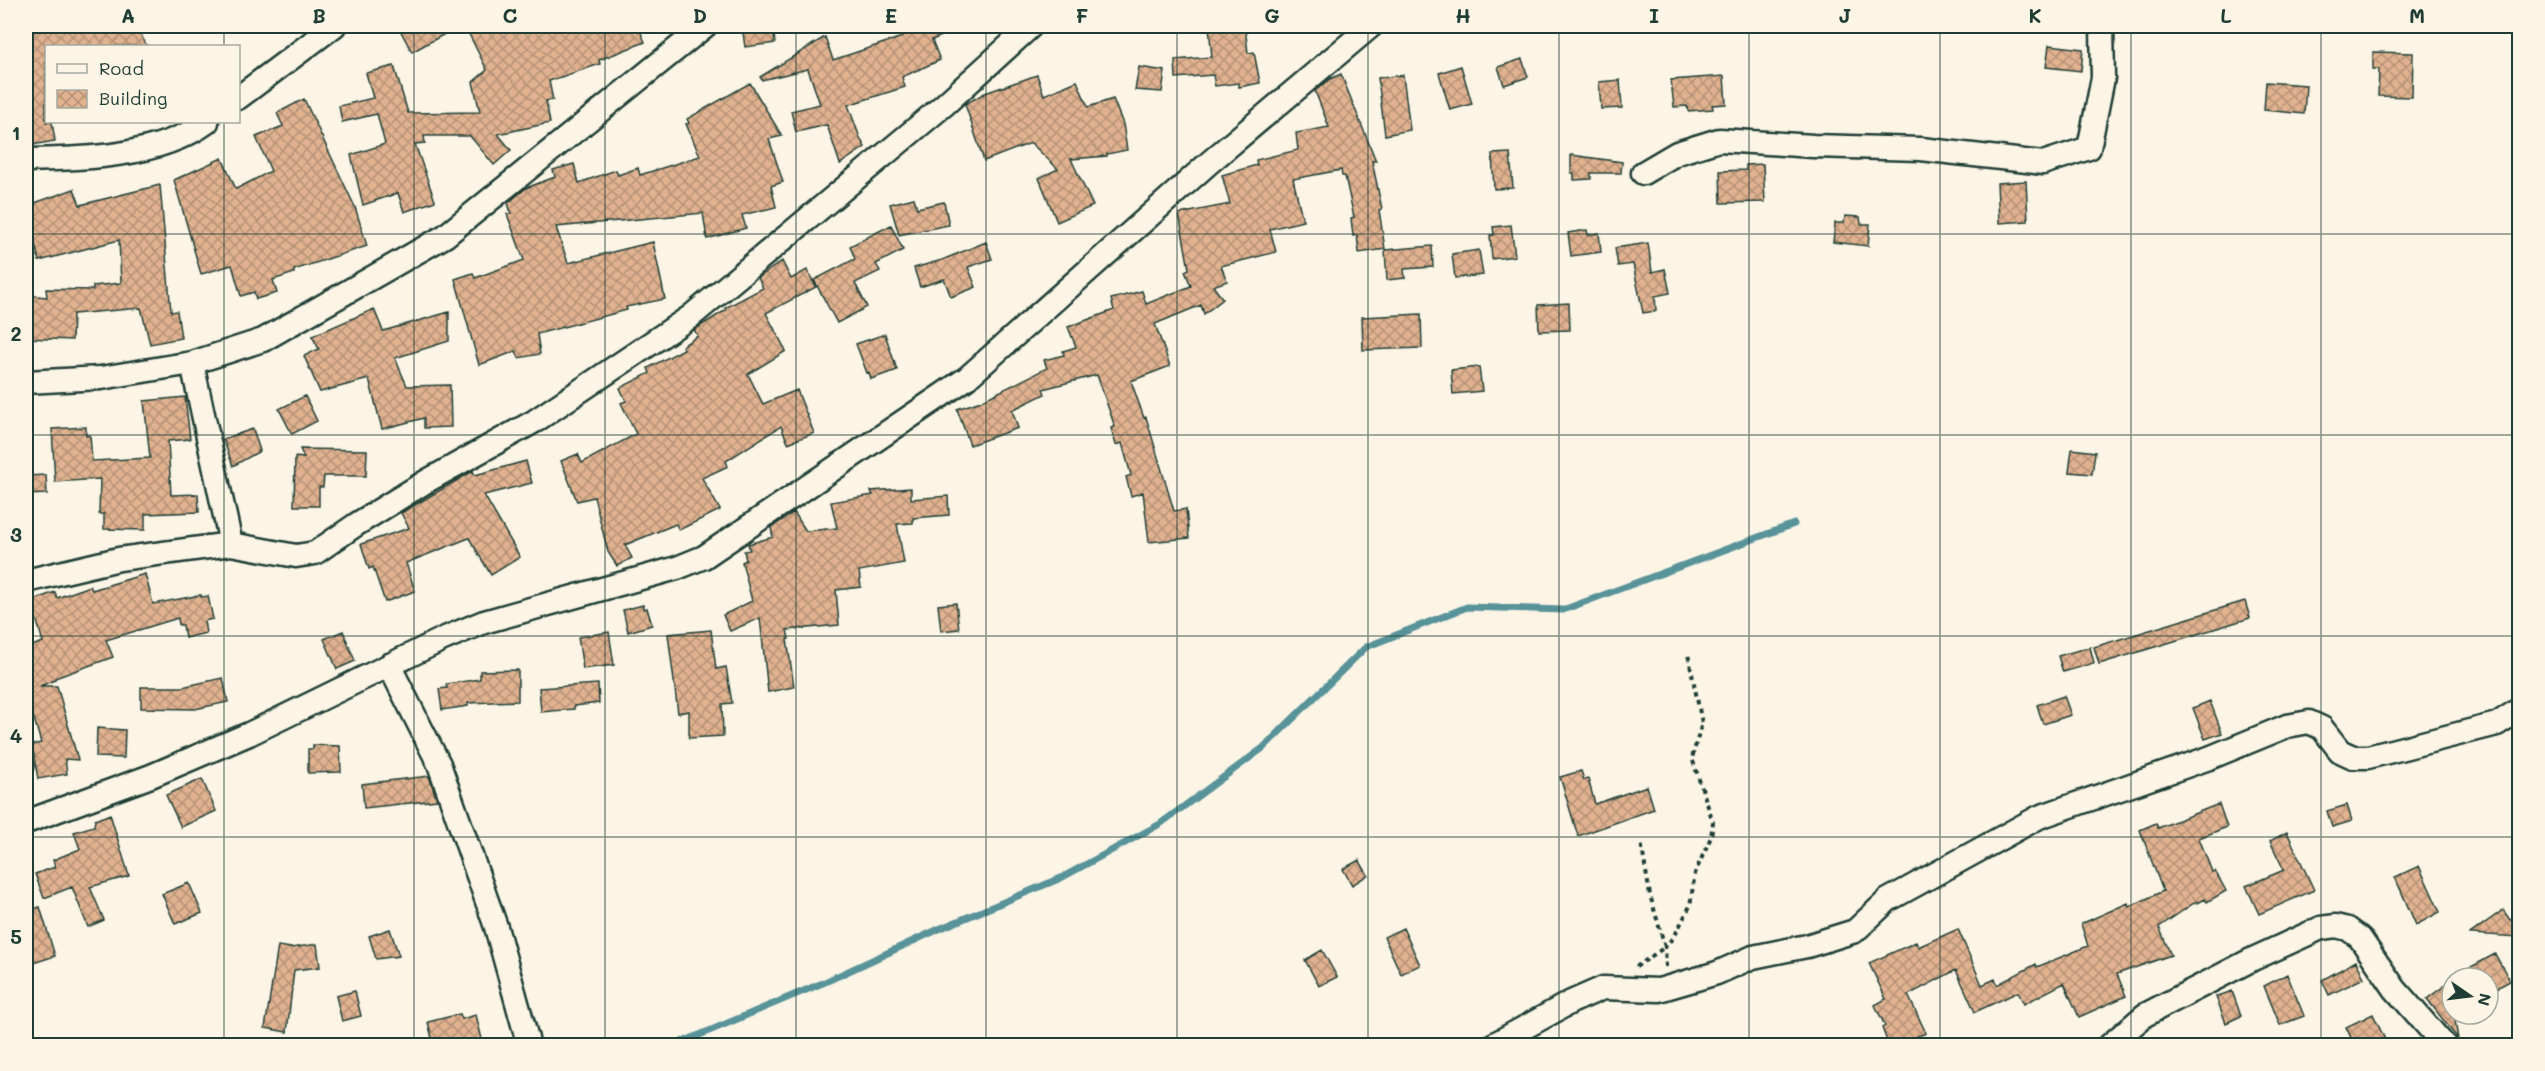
<svg xmlns="http://www.w3.org/2000/svg" width="2545" height="1071" viewBox="0 0 2545 1071" font-family="Mali,sans-serif">
  <style>
    .lines { fill: none; stroke-linecap: round; stroke-linejoin: round }
    .stream { stroke: #59939a; stroke-width: 7 }
    .building { fill: url(#building-cross-hatch); stroke: #1f3d34; stroke-width: 1.5 }
    .minor-casing { stroke: #1f3d34; stroke-width: 27 }
    .path { stroke: #1f3d34; stroke-width: 4; stroke-dasharray: 4.5 4.5; stroke-linecap: butt }
    .minor { stroke: #fcf5e5; stroke-width: 22 }
    .grid { fill: none; stroke: #1f3d34; stroke-width: 1.5; stroke-opacity: 0.55 }
    .neatline { fill: none; stroke: #1f3d34; stroke-width: 2 }
    .grid-label { font-size: 20px; text-anchor: middle; font-weight: bold; fill: #1f3d34 }
  </style>
  <defs>
    <pattern id="building-cross-hatch" width="8" height="8" patternUnits="userSpaceOnUse" patternTransform="scale(1.5)"><rect width="8" height="8" fill="#e0b290"/><path d="M0 0l8 8M0 8l8-8" fill="none" stroke="#b59276"/></pattern>
  </defs>
  <rect width="100%" height="100%" fill="#fcf5e5"/>
  <filter id="ink" filterUnits="userSpaceOnUse"><feTurbulence type="fractalNoise" baseFrequency=".0167" numOctaves="2"/><feDisplacementMap in="SourceGraphic" scale="12" xChannelSelector="R" yChannelSelector="G"/><feConvolveMatrix kernelMatrix="1 2 1 2 8 2 1 2 1" color-interpolation-filters="sRGB"/></filter>
  <g filter="url(#ink)">
    <g class="lines">
      <path class="stream" d="M669,1046L690,1039L825,982L939,929L1061,878L1160,824L1263,748L1366,647L1467,607L1563,610L1794,524"/>
    </g>
    <path class="building" d="M52,26H136L147,46H46V122H52L55,141L26,146V102L32,101L26,80V34Z
      M398,26H459L412,52Z
      M465,26H638L645,42L599,60L600,64L549,81L553,100L546,101L550,123L498,134L511,150L494,165L470,136H424L425,143L415,144L435,201L404,212L398,193L363,205L351,155L385,144L377,114L342,122L339,106L373,98L366,73L394,66L408,113L480,112L473,82L487,70Z
      M742,26H773L775,43L745,47Z
      M896,26H965L932,40L940,60L902,77L905,87L848,105L860,138L865,147L840,164L827,125L796,132L791,111L820,104L808,69L762,80L760,77L825,37L833,60L902,37Z
      M1245,26L1248,53L1254,52L1260,83L1239,87V83L1215,86L1213,75L1176,78L1175,60L1212,57L1209,27Z
      M2049,45L2083,49L2081,71L2046,67Z
      M2373,52L2413,53L2412,97L2378,96L2379,69H2373Z
      M1522,59L1528,77L1504,85L1498,67Z
      M1461,66L1472,104L1450,110L1439,73Z
      M1139,67L1165,71L1162,92L1135,90Z
      M1341,74L1376,161H1372L1382,209L1379,210L1385,249L1359,253L1357,235L1353,236L1351,218L1354,217L1345,176H1342L1341,170L1293,179L1303,221L1270,229L1276,252L1221,266L1227,281L1213,286L1223,299L1204,314L1201,305L1155,324L1170,366L1131,381L1144,418L1146,417L1174,511L1186,509L1189,538L1149,542L1143,492L1131,496L1126,477L1131,475L1122,443L1116,445L1111,428L1115,427L1097,375L1043,389L1045,394L1012,410L1018,428L970,445L957,409L981,401L1047,368L1044,360L1064,355L1063,351L1076,347L1068,327L1114,310L1111,299L1142,291L1146,304L1191,286L1185,271L1189,269L1179,214L1230,204L1222,175L1257,165L1256,160L1298,150L1296,133L1329,127L1315,91L1330,79Z
      M1037,75L1044,95L1077,81L1088,107L1113,99L1123,124L1127,150L1107,154V156L1071,159L1093,206L1057,222L1039,178L1058,169L1031,143L984,161L965,104L985,93Z
      M1403,75L1410,130L1385,135L1378,78Z
      M1724,76L1726,104L1712,105L1713,109L1688,111L1687,106L1674,107L1671,80Z
      M1620,80L1622,108L1601,109L1599,82Z
      M2266,82L2306,85L2304,114L2264,110Z
      M750,83L782,136L769,139L783,182L771,186L776,207L742,215L746,228L707,239L703,213L556,227L568,263L653,242L665,299L626,307L627,310L537,334L540,354L519,358L516,351L479,365L455,279L473,273L475,278L524,260L507,214L511,213L508,203L526,188L555,177L553,170L574,164L579,183L616,170L618,175L638,168L640,175L700,156L686,124L689,123L687,119Z
      M304,99L355,207L367,246L294,270V273L273,280L277,293L256,299L254,292L241,296L232,265L201,274L174,180L222,158L236,189L271,171L256,137L283,126L277,113Z
      M1510,153L1513,188L1494,189L1492,154Z
      M1571,155L1622,162L1621,173H1591V179L1574,180V173H1571Z
      M1763,164L1765,202L1721,203L1720,171L1746,170V165Z
      M2026,181L2028,221L1999,223L1997,183Z
      M160,185L171,312L177,311L181,338L150,344L141,308L73,314L72,340L26,338V295L47,297L46,289L93,290V286L121,283L119,240L39,261L32,231L26,233V206L74,189L80,205Z
      M914,198L917,208L944,202L949,225L899,235L890,204Z
      M1845,216L1860,217L1861,224H1870L1868,246L1833,242L1835,223H1844Z
      M891,225L903,250L876,264L880,271L855,283L867,307L837,323L814,280L855,259L850,246Z
      M1511,225L1515,256L1492,259L1490,235H1494L1493,227Z
      M1587,230L1588,235L1599,233L1601,252L1571,256L1568,233Z
      M986,242L992,259L968,267L976,287L951,297L944,279L920,287L914,268L942,260Z
      M1648,243L1652,272L1665,269L1670,293L1655,296L1656,311L1643,313L1633,264L1618,266L1615,248Z
      M1432,246L1433,267L1404,269L1405,278L1387,280L1385,250Z
      M1479,250L1483,275L1455,278L1452,254Z
      M782,261L791,279L807,270L816,287L766,313L786,351L748,374L763,404L797,390L814,433L788,443L781,426L726,461L728,466L702,478L720,510L679,530L676,524L625,545L632,558L617,566L608,552L594,497L577,501L561,461L578,454L582,463L636,434L621,403L626,401L620,388L650,373L648,368L684,349L682,346L698,336L694,330L726,310L725,308L763,288L758,278Z
      M1569,303L1570,330L1539,331L1538,305Z
      M374,309L383,331L449,312V341L395,358L407,386L450,385L451,427L424,428V418L382,429L369,379L320,392L304,356L319,349L312,336Z
      M1421,314L1422,348L1363,350L1362,317Z
      M885,334L897,370L871,379L869,372L867,373L856,344Z
      M1479,367L1482,391L1453,394L1451,370Z
      M305,396L317,421L292,434L279,409Z
      M185,397L190,439L168,441L171,495L198,494L199,512L145,514V530L104,529V514H99L100,479L55,482L52,429L86,427V436L90,435L92,461L150,458L144,401Z
      M253,429L260,451L233,466L223,439Z
      M300,449L367,450L366,476H324L323,487H319V506H294L295,457L304,458Z
      M2072,449L2095,452L2092,474L2069,472Z
      M526,461L532,483L484,495L520,557L491,575L469,538L406,563L415,591L385,602L373,567L369,569L361,544L409,528L401,513L473,471L475,475Z
      M46,475L47,494L26,495V476Z
      M911,488V499L948,496L949,515L913,518V523L897,524L904,563L859,571L861,587L836,590L839,625L787,630L789,639H787L794,687L768,692L760,618L730,631L723,615L752,601L742,562L746,560L744,551L750,550L748,544L773,537L771,528L794,512L806,531L837,528L831,502L873,495L871,491Z
      M145,574L153,604L201,595V597L208,596L213,619L204,621L206,633L185,638L183,625H179L178,618L106,640L113,657L55,678V680L40,686H57L78,760L65,759L67,774L38,779L32,745L41,743L26,691V648L43,642L31,601L55,592L57,598L90,586L92,590Z
      M2245,601L2250,618L2099,664L2094,647Z
      M956,603L959,629L941,631L938,605Z
      M643,605V609L647,608L652,625L628,632L623,610Z
      M711,630L716,669L726,667L732,703L722,704L723,736L689,738V711L678,713L668,634Z
      M343,631L355,661L337,669L324,639Z
      M609,632L614,665L583,669L578,637Z
      M2090,647L2094,663L2063,672L2058,656Z
      M518,670V701L468,703V706L442,710L439,689L447,688L446,684L480,679V671Z
      M223,678L228,702L195,709L141,708V687H182Z
      M598,684L599,703L574,706V709L541,712L539,688Z
      M2064,696L2071,715L2043,724L2037,705Z
      M2210,701L2222,733L2205,739L2193,708Z
      M97,728L125,730L124,758L96,757Z
      M313,745L340,746L341,772L308,773V749H313Z
      M1581,771L1584,780L1588,779L1595,804L1647,786L1654,809L1578,836L1560,777Z
      M429,776L437,800L364,808L362,784Z
      M202,779L216,811L181,827L166,795Z
      M2219,804L2227,827L2199,838L2212,872L2215,871L2226,891L2207,902L2205,899L2198,903L2197,901L2159,927L2171,955L2117,974L2126,996L2079,1017L2064,983L2024,1004L2018,992L1975,1012L1956,970L1908,995L1926,1033L1916,1037L1921,1046H1889L1882,1028L1885,1026L1875,1005L1886,999L1869,963L1916,942L1918,947L1958,929L1982,985L1995,979L1997,985L2036,964L2037,967L2088,946L2081,924L2128,903L2129,907L2163,891L2140,830L2156,823L2158,828Z
      M2347,805L2352,821L2332,827L2327,811Z
      M110,814L129,876L90,887L104,920L88,927L72,887L44,898L35,874L55,867L53,860L80,849L74,832L94,826L95,820Z
      M2287,832L2314,890L2259,914L2246,886L2284,870L2270,841Z
      M1359,860L1368,875L1352,885L1343,869Z
      M2419,866L2440,912L2416,925L2395,877Z
      M189,883L202,913L175,924L162,894Z
      M40,907L55,956L33,963L26,937V911Z
      M2503,910L2510,920H2520V937L2470,934Z
      M1403,928L1420,965L1401,974L1384,937Z
      M390,929L399,956L376,959L369,936Z
      M317,944L320,967L294,970L287,1032L265,1028L278,946L291,948Z
      M1322,950L1337,977L1319,986L1305,960Z
      M2495,954L2510,981L2495,989L2489,978H2451Z
      M2356,961L2364,978L2329,995L2322,980Z
      M2287,974L2304,1016L2280,1025L2264,986Z
      M2452,980V1014H2454L2458,1039L2427,999Z
      M355,991L361,1016L342,1021L336,996Z
      M2232,991L2241,1016L2226,1023L2216,997Z
      M460,1014L462,1019L476,1015L483,1043L474,1046H434L428,1022Z
      M2373,1014L2388,1046H2355L2346,1027Z"/>
    <g class="lines">
      <defs>
        <path id="minor" d="M238,98L334,26
          M26,160C83,159 159,157 207,122
          M1643,173L1677,153L1719,140L1813,146L1921,149L2043,163L2089,148L2103,78L2102,26
          M192,363L231,544
          M26,382L101,378L192,363L263,340L445,236L705,26
          M26,581L119,559L231,544L296,556L315,553L357,524L427,481L535,421L690,317L944,105L1031,26
          M389,665L439,764L496,927L529,1046
          M26,822L151,776L249,734L443,639L484,622L677,568L704,557L967,378L1210,162L1371,26
          M1491,1046L1571,1002L1603,988L1659,990L1717,973L1753,957L1807,946L1855,931L1888,900L2039,817L2209,758L2287,726L2309,722L2322,728L2340,751L2353,757H2368L2497,724L2520,709
          M2109,1046L2145,1015L2253,959L2321,928L2336,926L2348,929L2360,938L2395,989L2445,1046"/>
      </defs>
      <use href="#minor" class="minor-casing"/>
      <path class="path" d="M1636,967L1665,947L1650,895L1641,842
        M1666,967L1665,947L1675,935L1690,906L1695,873L1711,837L1713,822L1692,758L1702,723L1688,654"/>
      <use href="#minor" class="minor"/>
    </g>
  </g>
  <path class="grid" d="M224,26V46M414,26V1046M605,26V1046M796,26V1046M986,26V1046M1177,26V1046M1368,26V1046M1559,26V1046M1749,26V1046M1940,26V1046M2131,26V1046M2321,26V1046M224,122V1046M26,234H2520M26,435H2520M26,636H2520M26,837H2520"/>
  <rect width="2545" height="1071" fill="none" stroke="#fcf5e5" stroke-width="66"/>
  <rect x="45" y="45" width="195" height="78" fill="#fcf5e5" stroke="#a4ab9e" stroke-width="1.5"/>
  <rect x="57" y="64" width="30" height="9" fill="#fcf5e5" stroke="#a4ab9e" stroke-width="1.5"/>
  <text x="99" y="75" font-size="18" fill="#1f3d34">Road</text>
  <rect x="57" y="90" width="30" height="18" fill="url(#building-cross-hatch)" stroke="#a4ab9e" stroke-width="1.5"/>
  <text x="99" y="105" font-size="18" fill="#1f3d34">Building</text>
  <g transform="translate(2470 996) rotate(104)"><circle r="28" fill="#fcf5e5" stroke="#a4ab9e" stroke-width="1.5"/>
  <path d="M0-4.5L10 22L0 15L-10 22Z" fill="#1f3d34"/>
  <text y="-9" font-size="16" font-weight="bold" text-anchor="middle" fill="#1f3d34">N</text>
  </g>
  <rect x="33" y="33" width="2479" height="1005" class="neatline"/>
  <g class="grid-label">
    <text x="128" y="23">A</text>
    <text x="319" y="23">B</text>
    <text x="510" y="23">C</text>
    <text x="700" y="23">D</text>
    <text x="891" y="23">E</text>
    <text x="1082" y="23">F</text>
    <text x="1272" y="23">G</text>
    <text x="1463" y="23">H</text>
    <text x="1654" y="23">I</text>
    <text x="1845" y="23">J</text>
    <text x="2035" y="23">K</text>
    <text x="2226" y="23">L</text>
    <text x="2417" y="23">M</text>
    <text x="16" y="140">1</text>
    <text x="16" y="341">2</text>
    <text x="16" y="542">3</text>
    <text x="16" y="743">4</text>
    <text x="16" y="944">5</text>
  </g>
</svg>
